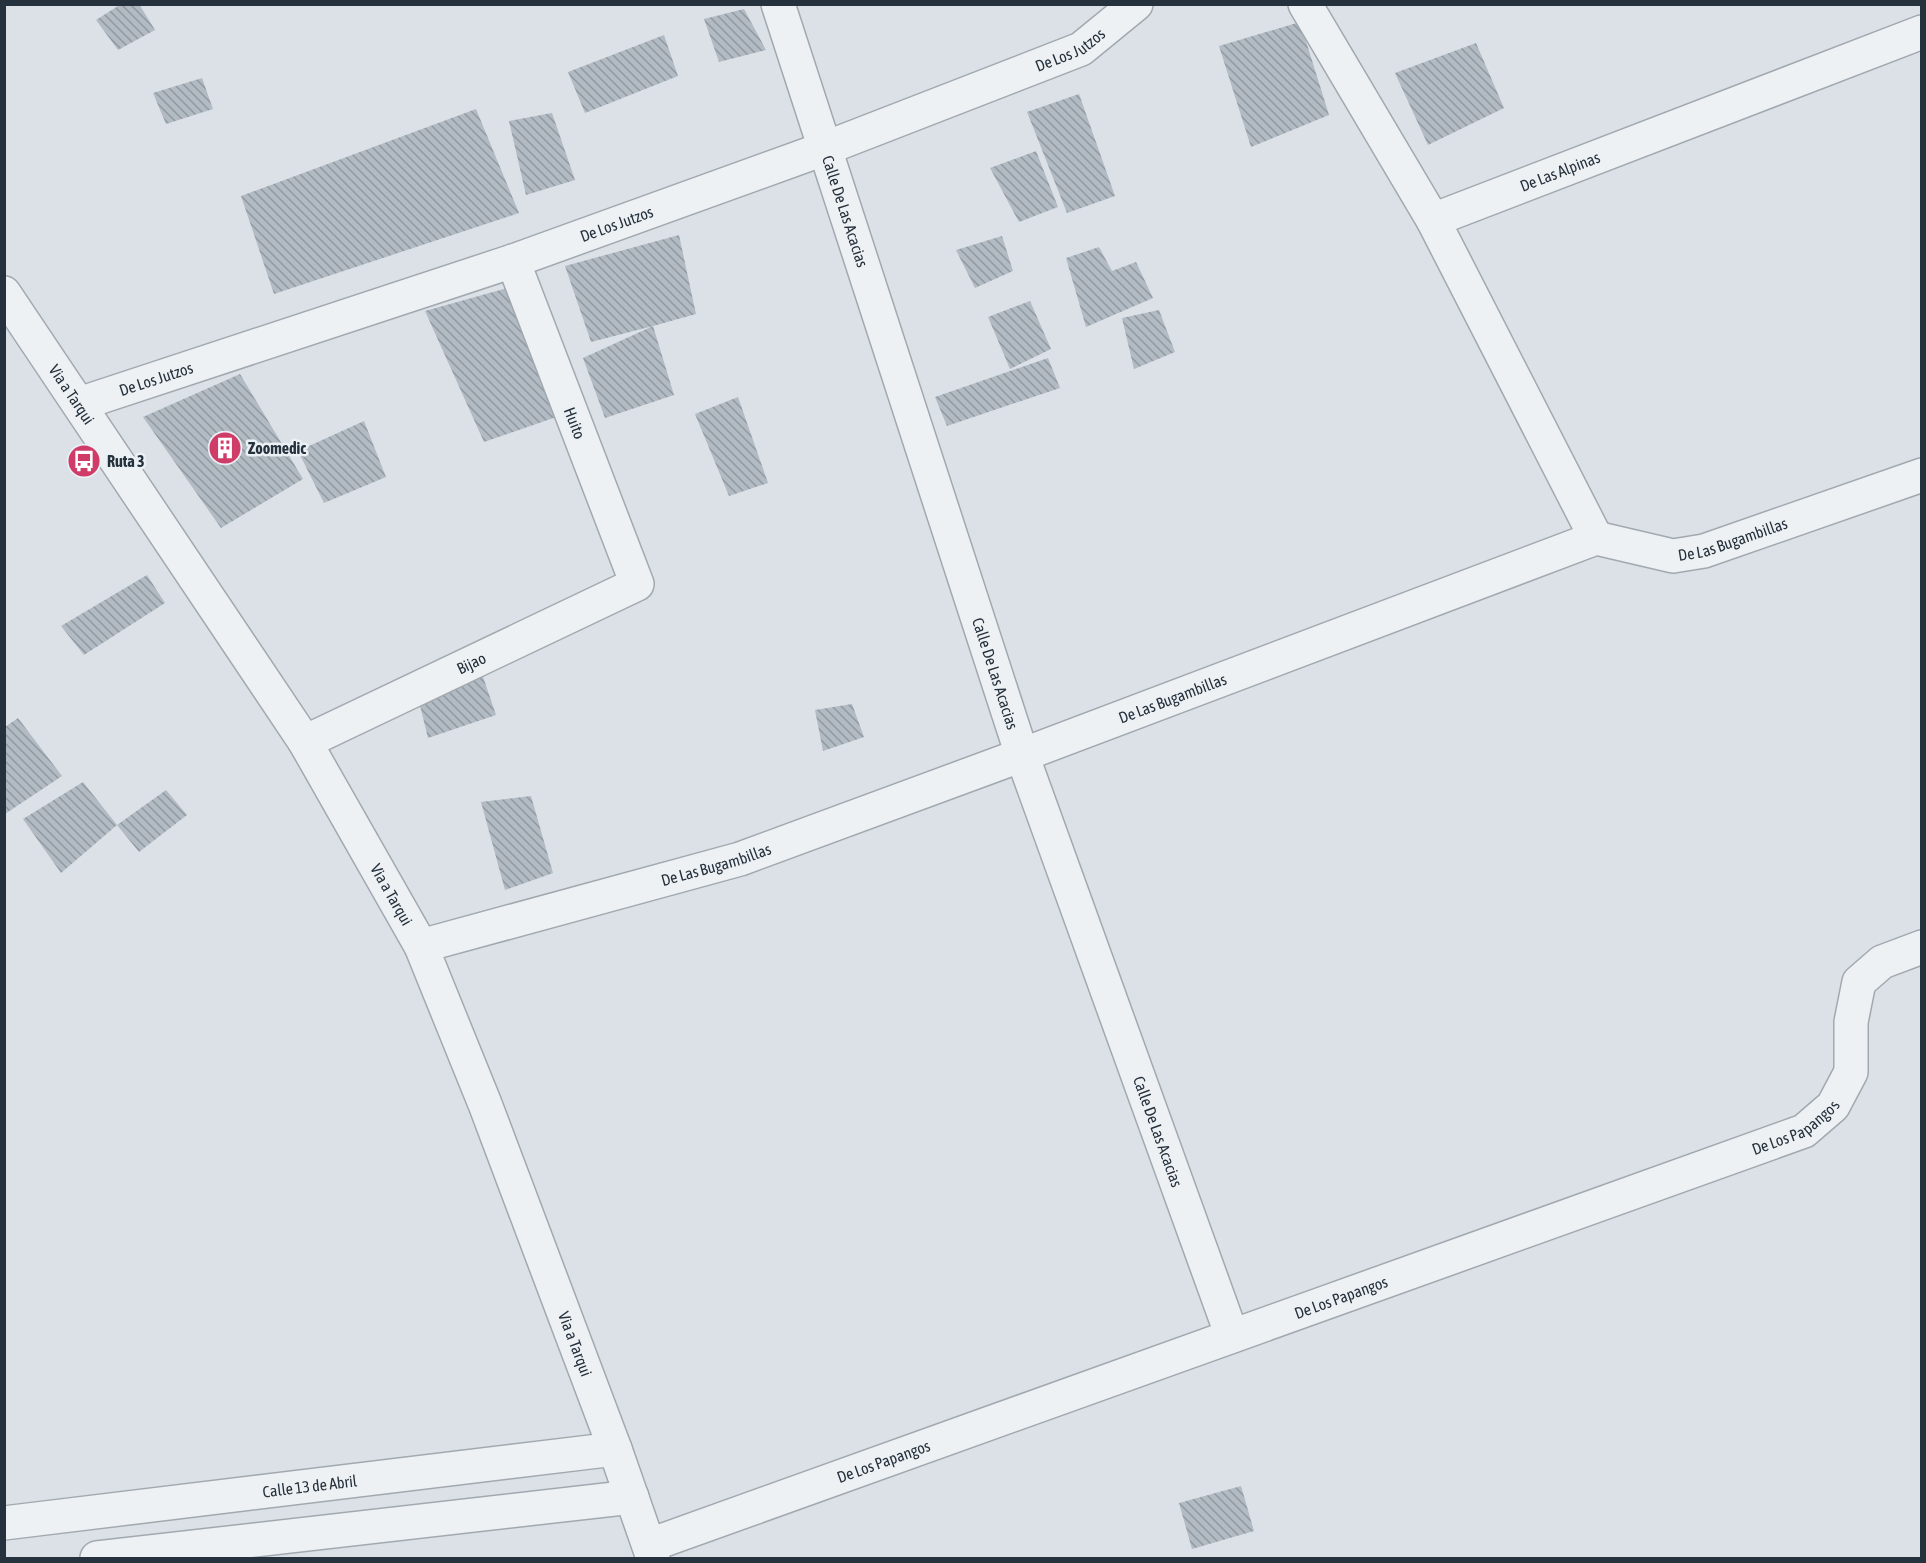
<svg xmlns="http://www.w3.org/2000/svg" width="1926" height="1563" viewBox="0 0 1926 1563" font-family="'Asap Condensed',sans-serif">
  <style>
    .building { fill: url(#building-back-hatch) }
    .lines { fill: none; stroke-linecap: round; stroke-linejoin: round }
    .minor-casing { stroke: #a1a9b0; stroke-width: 36 }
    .minor { stroke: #eef1f4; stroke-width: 33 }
    .labels { text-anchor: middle; stroke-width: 5; stroke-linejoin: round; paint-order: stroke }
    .street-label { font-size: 16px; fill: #25313c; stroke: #eaf0f4 }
    .poi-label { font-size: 16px; font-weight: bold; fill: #25313c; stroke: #eaf0f4; text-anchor: start }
  </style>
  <defs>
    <pattern id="building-back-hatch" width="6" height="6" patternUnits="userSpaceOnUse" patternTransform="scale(1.5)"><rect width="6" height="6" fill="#b2bbc3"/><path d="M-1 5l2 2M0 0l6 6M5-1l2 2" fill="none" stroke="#9199a0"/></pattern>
  </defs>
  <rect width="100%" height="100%" fill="#dbe1e6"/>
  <path class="building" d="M121,4H139L155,30L118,50L96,20Z
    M744,9L766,50L719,62L704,19Z
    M1300,22L1329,115L1251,147L1219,46Z
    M664,35L678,76L585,113L568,72Z
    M1476,43L1504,108L1428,145L1395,73Z
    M202,78L213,109L166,124L153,93Z
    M1079,94L1115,196L1067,213L1027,112Z
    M476,109L519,213L274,294L241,196Z
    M552,113L575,180L526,195L509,121Z
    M1036,151L1058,207L1019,222L990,168Z
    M679,235L696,314L653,326L674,395L605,418L583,358L653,326L591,342L565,266Z
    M1002,236L1013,271L975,288L956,250Z
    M1099,247L1112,271L1136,262L1153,298L1086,327L1066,258Z
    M522,284L565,414L484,442L425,311Z
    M1030,301L1051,349L1010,369L988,317Z
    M1159,310L1175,352L1134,369L1122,318Z
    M1048,358L1060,388L947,426L935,397Z
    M240,374L303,479L221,528L143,417Z
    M738,397L768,483L729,496L695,414Z
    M364,421L386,477L324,503L298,451Z
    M147,575L165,603L84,655L61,626Z
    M480,668L496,715L428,738L416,689Z
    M852,704L864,737L823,751L815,710Z
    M18,718L62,776L5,814V727Z
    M83,782L117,825L61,873L23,819Z
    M166,790L187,815L139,852L117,825Z
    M531,796L553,873L505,890L481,802Z
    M1241,1486L1254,1531L1192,1549L1179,1503Z"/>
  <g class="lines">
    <defs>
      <g id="minor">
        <path id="s1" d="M778,4L1022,755L1232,1336"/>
        <path id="s2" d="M1305,4L1433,220L1922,32"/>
        <path d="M1433,220L1596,538"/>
        <path id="s3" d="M4,293L305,742L421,946L485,1104L615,1449L653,1558"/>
        <path id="s4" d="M79,404L513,261L826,148L1081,49L1136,4"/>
        <path id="s5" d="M305,742L637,584L513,261"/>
        <path id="s6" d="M421,946L740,859L1022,755L1596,538L1673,556L1704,551L1922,475"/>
        <path id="s7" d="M4,1523L615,1449"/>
        <path id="s8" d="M650,1545L1804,1131L1833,1106L1851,1072V1022L1859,982L1882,962L1922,947"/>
        <path d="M97,1558L632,1497"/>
      </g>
    </defs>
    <use href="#minor" class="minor-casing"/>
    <use href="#minor" class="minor"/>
  </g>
  <defs>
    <symbol id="building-disc" viewBox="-11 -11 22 22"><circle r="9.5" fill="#cf3c68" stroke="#eaf0f4"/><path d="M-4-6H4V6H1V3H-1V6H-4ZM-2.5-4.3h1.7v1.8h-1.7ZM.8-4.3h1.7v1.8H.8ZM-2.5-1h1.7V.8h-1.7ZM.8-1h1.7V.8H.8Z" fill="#fff"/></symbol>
    <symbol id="bus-disc" viewBox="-11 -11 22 22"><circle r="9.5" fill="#cf3c68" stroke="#eaf0f4"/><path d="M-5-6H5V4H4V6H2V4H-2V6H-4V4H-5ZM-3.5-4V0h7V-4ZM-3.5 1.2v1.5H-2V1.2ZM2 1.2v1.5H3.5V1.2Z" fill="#fff"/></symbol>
  </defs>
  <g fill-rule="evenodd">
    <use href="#building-disc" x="206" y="429" width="38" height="38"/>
    <use href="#bus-disc" x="65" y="442" width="38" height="38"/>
  </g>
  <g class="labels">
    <g class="street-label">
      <text dy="6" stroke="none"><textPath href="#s4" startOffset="1053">De Los Jutzos</textPath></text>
      <text dy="6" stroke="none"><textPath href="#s2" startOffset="387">De Las Alpinas</textPath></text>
      <text dy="6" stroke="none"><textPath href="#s1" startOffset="218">Calle De Las Acacias</textPath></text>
      <text dy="6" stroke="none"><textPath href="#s4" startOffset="567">De Los Jutzos</textPath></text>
      <text dy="6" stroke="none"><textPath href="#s4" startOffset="81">De Los Jutzos</textPath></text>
      <text dy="6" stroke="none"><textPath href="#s3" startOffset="122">Via a Tarqui</textPath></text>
      <text transform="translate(575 423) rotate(69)" y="6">Huito</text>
      <text dy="6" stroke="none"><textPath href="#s6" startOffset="1386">De Las Bugambillas</textPath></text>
      <text dy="6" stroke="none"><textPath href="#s5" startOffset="184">Bijao</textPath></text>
      <text dy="6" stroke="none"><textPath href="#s1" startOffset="704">Calle De Las Acacias</textPath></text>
      <text dy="6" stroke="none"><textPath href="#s6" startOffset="792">De Las Bugambillas</textPath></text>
      <text dy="6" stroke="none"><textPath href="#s6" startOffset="306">De Las Bugambillas</textPath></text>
      <text dy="6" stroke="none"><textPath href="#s3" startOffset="716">Via a Tarqui</textPath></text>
      <text dy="6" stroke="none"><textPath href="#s8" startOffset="1220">De Los Papangos</textPath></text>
      <text dy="6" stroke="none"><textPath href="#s1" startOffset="1190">Calle De Las Acacias</textPath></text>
      <text dy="6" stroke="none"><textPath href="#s8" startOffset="734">De Los Papangos</textPath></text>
      <text dy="6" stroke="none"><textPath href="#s3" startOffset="1202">Via a Tarqui</textPath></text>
      <text dy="6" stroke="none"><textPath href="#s8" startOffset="248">De Los Papangos</textPath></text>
      <text dy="6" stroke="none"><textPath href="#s7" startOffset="308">Calle 13 de Abril</textPath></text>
    </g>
    <g class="poi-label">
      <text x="248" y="454">Zoomedic</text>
      <text x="107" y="467">Ruta 3</text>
    </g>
  </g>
  <rect width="1926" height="1563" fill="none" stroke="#25313c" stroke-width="12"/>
</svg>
